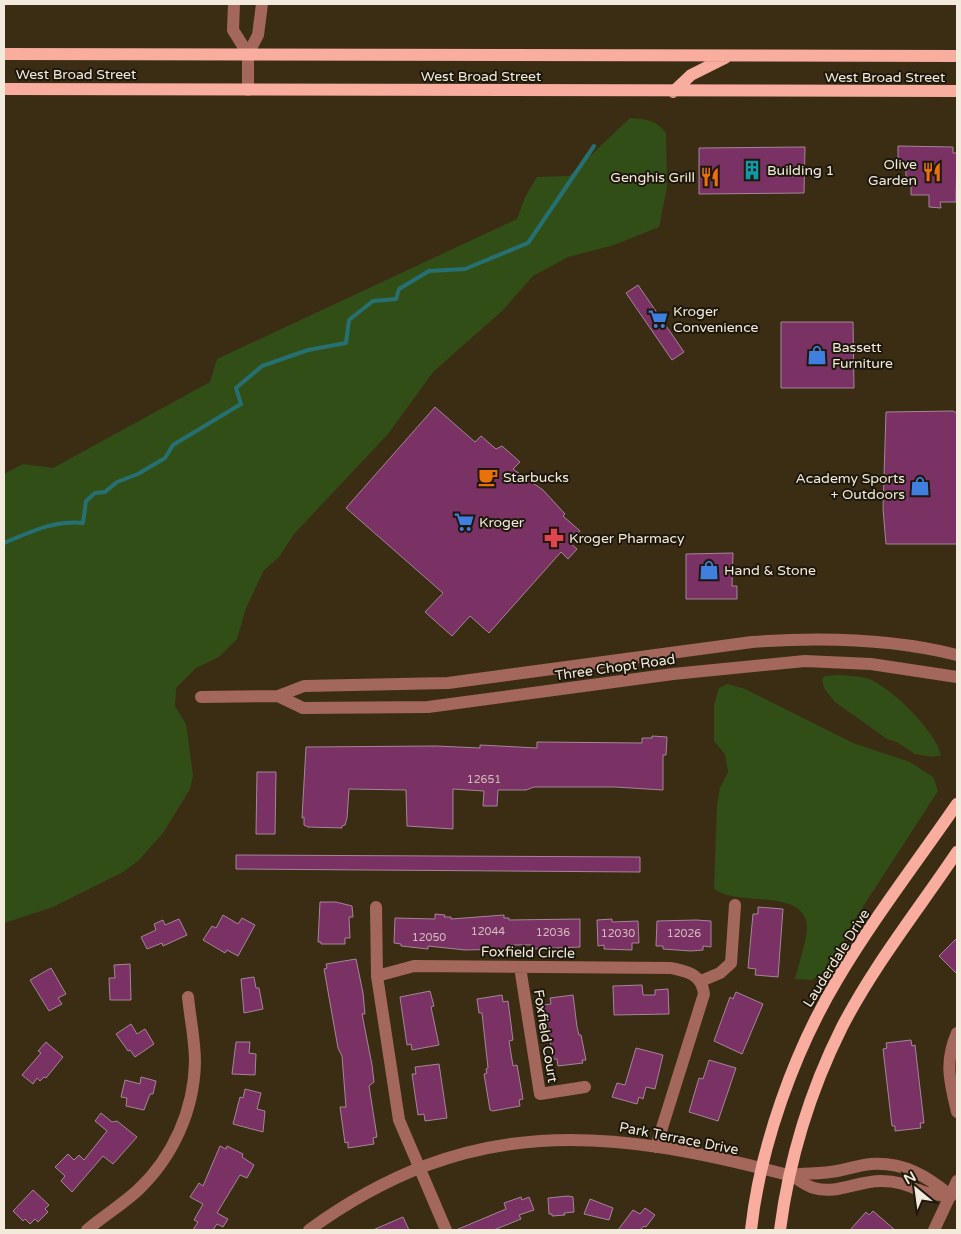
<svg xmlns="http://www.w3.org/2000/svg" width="961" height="1234" viewBox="0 0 961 1234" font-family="'Varela Round',sans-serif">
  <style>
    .green { fill: #324e17 }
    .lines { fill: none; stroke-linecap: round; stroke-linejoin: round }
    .stream { stroke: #267073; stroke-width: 4 }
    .building { fill: #7a3164; stroke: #a48698 }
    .minor { stroke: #a3675b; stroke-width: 12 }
    .major { stroke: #f8ad9e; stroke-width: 12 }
    .labels { text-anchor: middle; stroke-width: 4; stroke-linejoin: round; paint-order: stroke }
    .number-label { font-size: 11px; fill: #d4bcbc }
    .street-label { font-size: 14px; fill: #f2eada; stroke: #1d170c }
    .poi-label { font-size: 14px; fill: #f2eada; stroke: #1d170c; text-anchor: start }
  </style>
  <rect width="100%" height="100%" fill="#3b2d14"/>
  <path class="green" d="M630,118C645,119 657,120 666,133L667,187L659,227L614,245L568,257L533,276L502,311L433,372L388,434L294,534L279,557L264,570L246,608L237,639L219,657L196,668L176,688L175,706L186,724L193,775L190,789L163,833L138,861L123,872L53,907L4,923V474L23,464L53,468L210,382L217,359L517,219L525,197L537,177L569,176Z
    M839,675C848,676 858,676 866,678C889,685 936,731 941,755L933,757L915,754L897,742L887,739L835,702L824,688L822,679L825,676Z
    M727,684L745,689L853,743L910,762L933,777L938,791L855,919L830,967L812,980L795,979C798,967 808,937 807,926C804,887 735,908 714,888L717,806L720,788L728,772L725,754L714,741V705L719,688Z"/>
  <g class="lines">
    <path class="stream" d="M4,543C31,532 53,520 83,523L86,501L95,493L105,492L117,482L138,474L165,458L173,445L241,404L236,388L262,366L308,350L346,343L349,320L373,301L396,299L399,289L429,271L465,269L528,243L594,146"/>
  </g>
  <path class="building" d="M898,146L953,147V153H957L956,202H940L941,208L929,207V195H911V182L906,183V162H898Z
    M805,147L804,193L699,194V148Z
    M638,285L684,352L672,360L626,293Z
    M781,322H853L854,388H781Z
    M435,407L475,442L481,436L496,449L502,446L520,462L513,469L543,490L565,514L563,516L580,531L570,543L577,549L568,559L561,552L489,633L470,616L452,636L425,612L443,593L346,508Z
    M953,411L957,413V544H886L883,509L886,412Z
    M733,553L732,586H737V599H686V554Z
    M652,736L667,737L666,755H663V790L615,787H534L526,790H498L497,806H483L484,791L453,789V829L407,826L406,790L349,789L347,818L345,825L342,826V828L308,827L304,825V817L302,818L306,747L436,746L480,748V745L537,748V742L642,743V738H652Z
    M257,772H276L275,834H256Z
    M236,855L640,857V872L236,869Z
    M320,902H336L352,906L353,917H349L350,938H345V944H321V942H318Z
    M758,907L783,909L778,977L755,975L756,969L748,968L753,914H758Z
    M435,914L445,915L444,917H451V919L504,915V918H509V920L580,919V947L532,949V945H509V948L505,949L465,950L428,946V949L401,946V944L394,943L395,918L435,919Z
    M223,915L238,924L242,918L255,925L238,956L227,950L225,953L203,940L212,926L216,928Z
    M179,919L187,935L163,946L162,943L147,949L141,937L156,930L154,924L163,920L165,925Z
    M612,919V922L638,921L639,943H632V950L604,949V945L598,946L597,920Z
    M696,920L711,921V947L703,946V950L691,951L663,949V946H656L657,921Z
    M957,938V974L939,956Z
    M356,959L363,993L365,1014H362L372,1065L374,1082L369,1086L377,1137L373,1138L374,1144L348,1148V1142L345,1143L340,1107H346L342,1056L338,1048L324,969L327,968L326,964Z
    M130,964L131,1000H110L109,978H115L114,965Z
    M51,968L66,994L58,998L62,1004L49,1011L30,980Z
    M254,977L256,988H259L263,1009L244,1013L241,979Z
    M642,985L643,995H655V990L668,989L669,1014L614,1015L613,986Z
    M430,991L434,1006L431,1007L439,1045L412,1050L411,1044L407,1045L400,997Z
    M736,992L763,1004L742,1054L714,1041L730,997L733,999Z
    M502,995L503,1002L508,1001L513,1040L509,1041L513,1066L517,1065L523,1099L519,1100L520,1106L493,1111L490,1110L484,1074L487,1073L486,1069L488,1068L482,1013H479L477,999Z
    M573,995L577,1027L579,1035H581L586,1060H582L583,1063L558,1066L557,1059H553L544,1005L551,1004L550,998Z
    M131,1024L137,1034L145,1029L154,1044L135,1057L130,1050L128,1051L116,1034Z
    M911,1040L912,1046L915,1045L924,1123H920L921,1128L895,1131V1126H892L883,1049L887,1048L886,1043Z
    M46,1042L63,1057L46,1078L44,1077L40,1081L37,1078L33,1084L22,1075L41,1053L38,1051Z
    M236,1042H250L249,1053L256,1054L255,1075L232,1074Z
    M636,1048L663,1055L655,1089L646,1087L643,1099L639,1097L637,1104L612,1097L617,1083L625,1085Z
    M709,1060L736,1068L718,1121L689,1112L699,1078L703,1079Z
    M439,1064L447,1118L425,1121L424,1114L418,1115L412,1074H416L415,1067Z
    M141,1077L156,1081L153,1094H150L144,1110L126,1106L127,1098L121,1097L125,1080L140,1084Z
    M245,1089L261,1093L257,1109L265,1111L263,1132L233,1124L240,1097L243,1098Z
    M101,1113L112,1122L117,1121L137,1137L113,1164L103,1156L72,1192L61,1181L65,1176L55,1167L68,1154L74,1160L79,1155L84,1160L107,1131L95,1121Z
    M220,1146L226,1149L227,1146L243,1154L242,1157L254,1165L247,1178L240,1175L217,1213L228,1219L223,1227L217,1224L213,1230H193L198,1222L194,1220L203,1204L190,1197L199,1183L203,1186Z
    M33,1190L49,1205L45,1209L48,1212L38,1222L35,1219L30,1224L25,1219L23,1221L13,1211Z
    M568,1196L573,1197L574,1212L564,1213L565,1215L552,1216V1214H549L548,1198Z
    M521,1197L522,1200L529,1197L534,1210L519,1215L521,1219L494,1230H456L506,1209L504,1203Z
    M590,1199L613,1208L609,1220L584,1214Z
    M645,1208L655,1215L646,1227L644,1226L640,1230H618L633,1210L640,1214Z
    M873,1211L895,1230H850L866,1212L869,1215Z
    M403,1217L409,1230H373Z"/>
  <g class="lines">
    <path class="minor" d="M234,4L233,30L248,54
      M248,90V54L258,35L262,4
      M278,696L303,708L428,707L673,674L805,661L871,664L957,677
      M201,697L278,696L304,686L448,683L752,642C821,637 890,638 957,655
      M376,907L377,976L399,1120L446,1230
      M520,967L540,1094L585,1087
      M377,976L414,966L671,968C688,972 702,974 704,994L656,1147
      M701,981L720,973L731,963L735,905
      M957,1033C944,1063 950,1082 957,1112
      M790,1175C806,1173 822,1174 837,1171C848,1169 859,1165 871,1164C904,1162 927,1176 951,1196
      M87,1230C103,1216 122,1205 138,1190C173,1157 194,1110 195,1062C195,1040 190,1018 188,997
      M309,1230C469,1114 605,1127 788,1175C797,1177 805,1186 814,1188C836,1195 860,1180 882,1181C896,1181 909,1185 921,1191C930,1195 942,1195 951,1196
      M934,1230L957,1181"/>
    <path class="major" d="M4,54L957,56
      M4,89L957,91
      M673,92L691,75L725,58
      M751,1230C760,1147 794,1052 837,980C873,919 917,862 957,804
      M780,1230C789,1160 810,1091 842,1027C874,965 918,910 957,852"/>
  </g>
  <defs>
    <symbol id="building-bare" viewBox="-9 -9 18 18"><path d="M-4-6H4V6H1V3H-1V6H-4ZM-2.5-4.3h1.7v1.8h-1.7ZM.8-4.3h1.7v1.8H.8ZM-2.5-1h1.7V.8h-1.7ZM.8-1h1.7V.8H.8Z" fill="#0f9aa8" stroke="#1d170c" stroke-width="2.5" paint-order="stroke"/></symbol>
    <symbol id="restaurant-bare" viewBox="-9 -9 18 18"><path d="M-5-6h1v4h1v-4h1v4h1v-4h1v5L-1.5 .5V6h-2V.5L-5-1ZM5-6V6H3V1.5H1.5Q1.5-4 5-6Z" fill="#e8710a" stroke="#1d170c" stroke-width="2.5" paint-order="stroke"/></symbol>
    <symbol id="supermarket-bare" viewBox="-9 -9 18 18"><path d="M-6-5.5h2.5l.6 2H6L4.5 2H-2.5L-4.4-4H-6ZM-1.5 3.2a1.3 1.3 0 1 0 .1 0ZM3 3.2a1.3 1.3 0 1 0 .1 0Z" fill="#3f7fe0" stroke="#1d170c" stroke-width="2.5" paint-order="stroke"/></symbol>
    <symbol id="shop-bare" viewBox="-9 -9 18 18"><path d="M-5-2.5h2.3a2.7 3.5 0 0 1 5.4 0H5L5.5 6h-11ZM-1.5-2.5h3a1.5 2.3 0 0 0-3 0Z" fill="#3f7fe0" stroke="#1d170c" stroke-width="2.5" paint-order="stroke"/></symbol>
    <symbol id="cafe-bare" viewBox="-9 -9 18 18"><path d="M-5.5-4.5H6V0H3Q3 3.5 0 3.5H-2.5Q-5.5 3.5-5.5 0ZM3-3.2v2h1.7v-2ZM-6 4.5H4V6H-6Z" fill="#e8710a" stroke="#1d170c" stroke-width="2.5" paint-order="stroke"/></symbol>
    <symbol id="pharmacy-bare" viewBox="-9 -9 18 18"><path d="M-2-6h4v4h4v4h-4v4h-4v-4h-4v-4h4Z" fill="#e0444e" stroke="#1d170c" stroke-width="2.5" paint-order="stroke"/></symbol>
  </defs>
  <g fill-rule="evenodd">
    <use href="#building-bare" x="738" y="156" width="28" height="28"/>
    <use href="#restaurant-bare" x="918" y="158" width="28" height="28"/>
    <use href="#restaurant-bare" x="696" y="163" width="28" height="28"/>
    <use href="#supermarket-bare" x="644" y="305" width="28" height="28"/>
    <use href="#shop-bare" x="803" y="341" width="28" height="28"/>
    <use href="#cafe-bare" x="474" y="463" width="28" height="28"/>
    <use href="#shop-bare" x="906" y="472" width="28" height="28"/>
    <use href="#supermarket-bare" x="450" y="508" width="28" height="28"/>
    <use href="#pharmacy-bare" x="540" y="524" width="28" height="28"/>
    <use href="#shop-bare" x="695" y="556" width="28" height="28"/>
  </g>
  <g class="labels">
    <g class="number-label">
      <text x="484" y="783">12651</text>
      <text x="488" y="935">12044</text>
      <text x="553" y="936">12036</text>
      <text x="618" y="937">12030</text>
      <text x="684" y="937">12026</text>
      <text x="429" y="941">12050</text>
    </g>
    <g class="street-label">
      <text x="76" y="79">West Broad Street</text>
      <text x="481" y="81">West Broad Street</text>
      <text x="885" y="82">West Broad Street</text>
      <text transform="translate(615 667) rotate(-8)" y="5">Three Chopt Road</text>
      <text transform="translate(528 952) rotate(1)" y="5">Foxfield Circle</text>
      <text transform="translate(836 958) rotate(-58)" y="5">Lauderdale Drive</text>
      <text transform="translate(546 1036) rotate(81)" y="5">Foxfield Court</text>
      <text transform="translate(679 1138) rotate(11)" y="5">Park Terrace Drive</text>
    </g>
    <g class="poi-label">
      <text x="917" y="169" text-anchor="end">Olive<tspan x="917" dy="16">Garden</tspan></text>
      <text x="767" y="175">Building 1</text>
      <text x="695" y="182" text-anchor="end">Genghis Grill</text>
      <text x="673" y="316">Kroger<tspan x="673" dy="16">Convenience</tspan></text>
      <text x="832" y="352">Bassett<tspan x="832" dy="16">Furniture</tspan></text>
      <text x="503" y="482">Starbucks</text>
      <text x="905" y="483" text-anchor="end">Academy Sports<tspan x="905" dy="16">+ Outdoors</tspan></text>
      <text x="479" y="527">Kroger</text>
      <text x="569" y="543">Kroger Pharmacy</text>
      <text x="724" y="575">Hand &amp; Stone</text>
    </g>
  </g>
  <rect width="961" height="1234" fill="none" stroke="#f2eada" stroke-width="10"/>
  <g transform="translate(916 1189) rotate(331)" stroke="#1d170c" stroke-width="4" paint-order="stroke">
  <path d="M0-4L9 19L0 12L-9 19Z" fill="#f2eada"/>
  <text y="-8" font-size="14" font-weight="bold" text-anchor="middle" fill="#f2eada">N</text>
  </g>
</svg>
